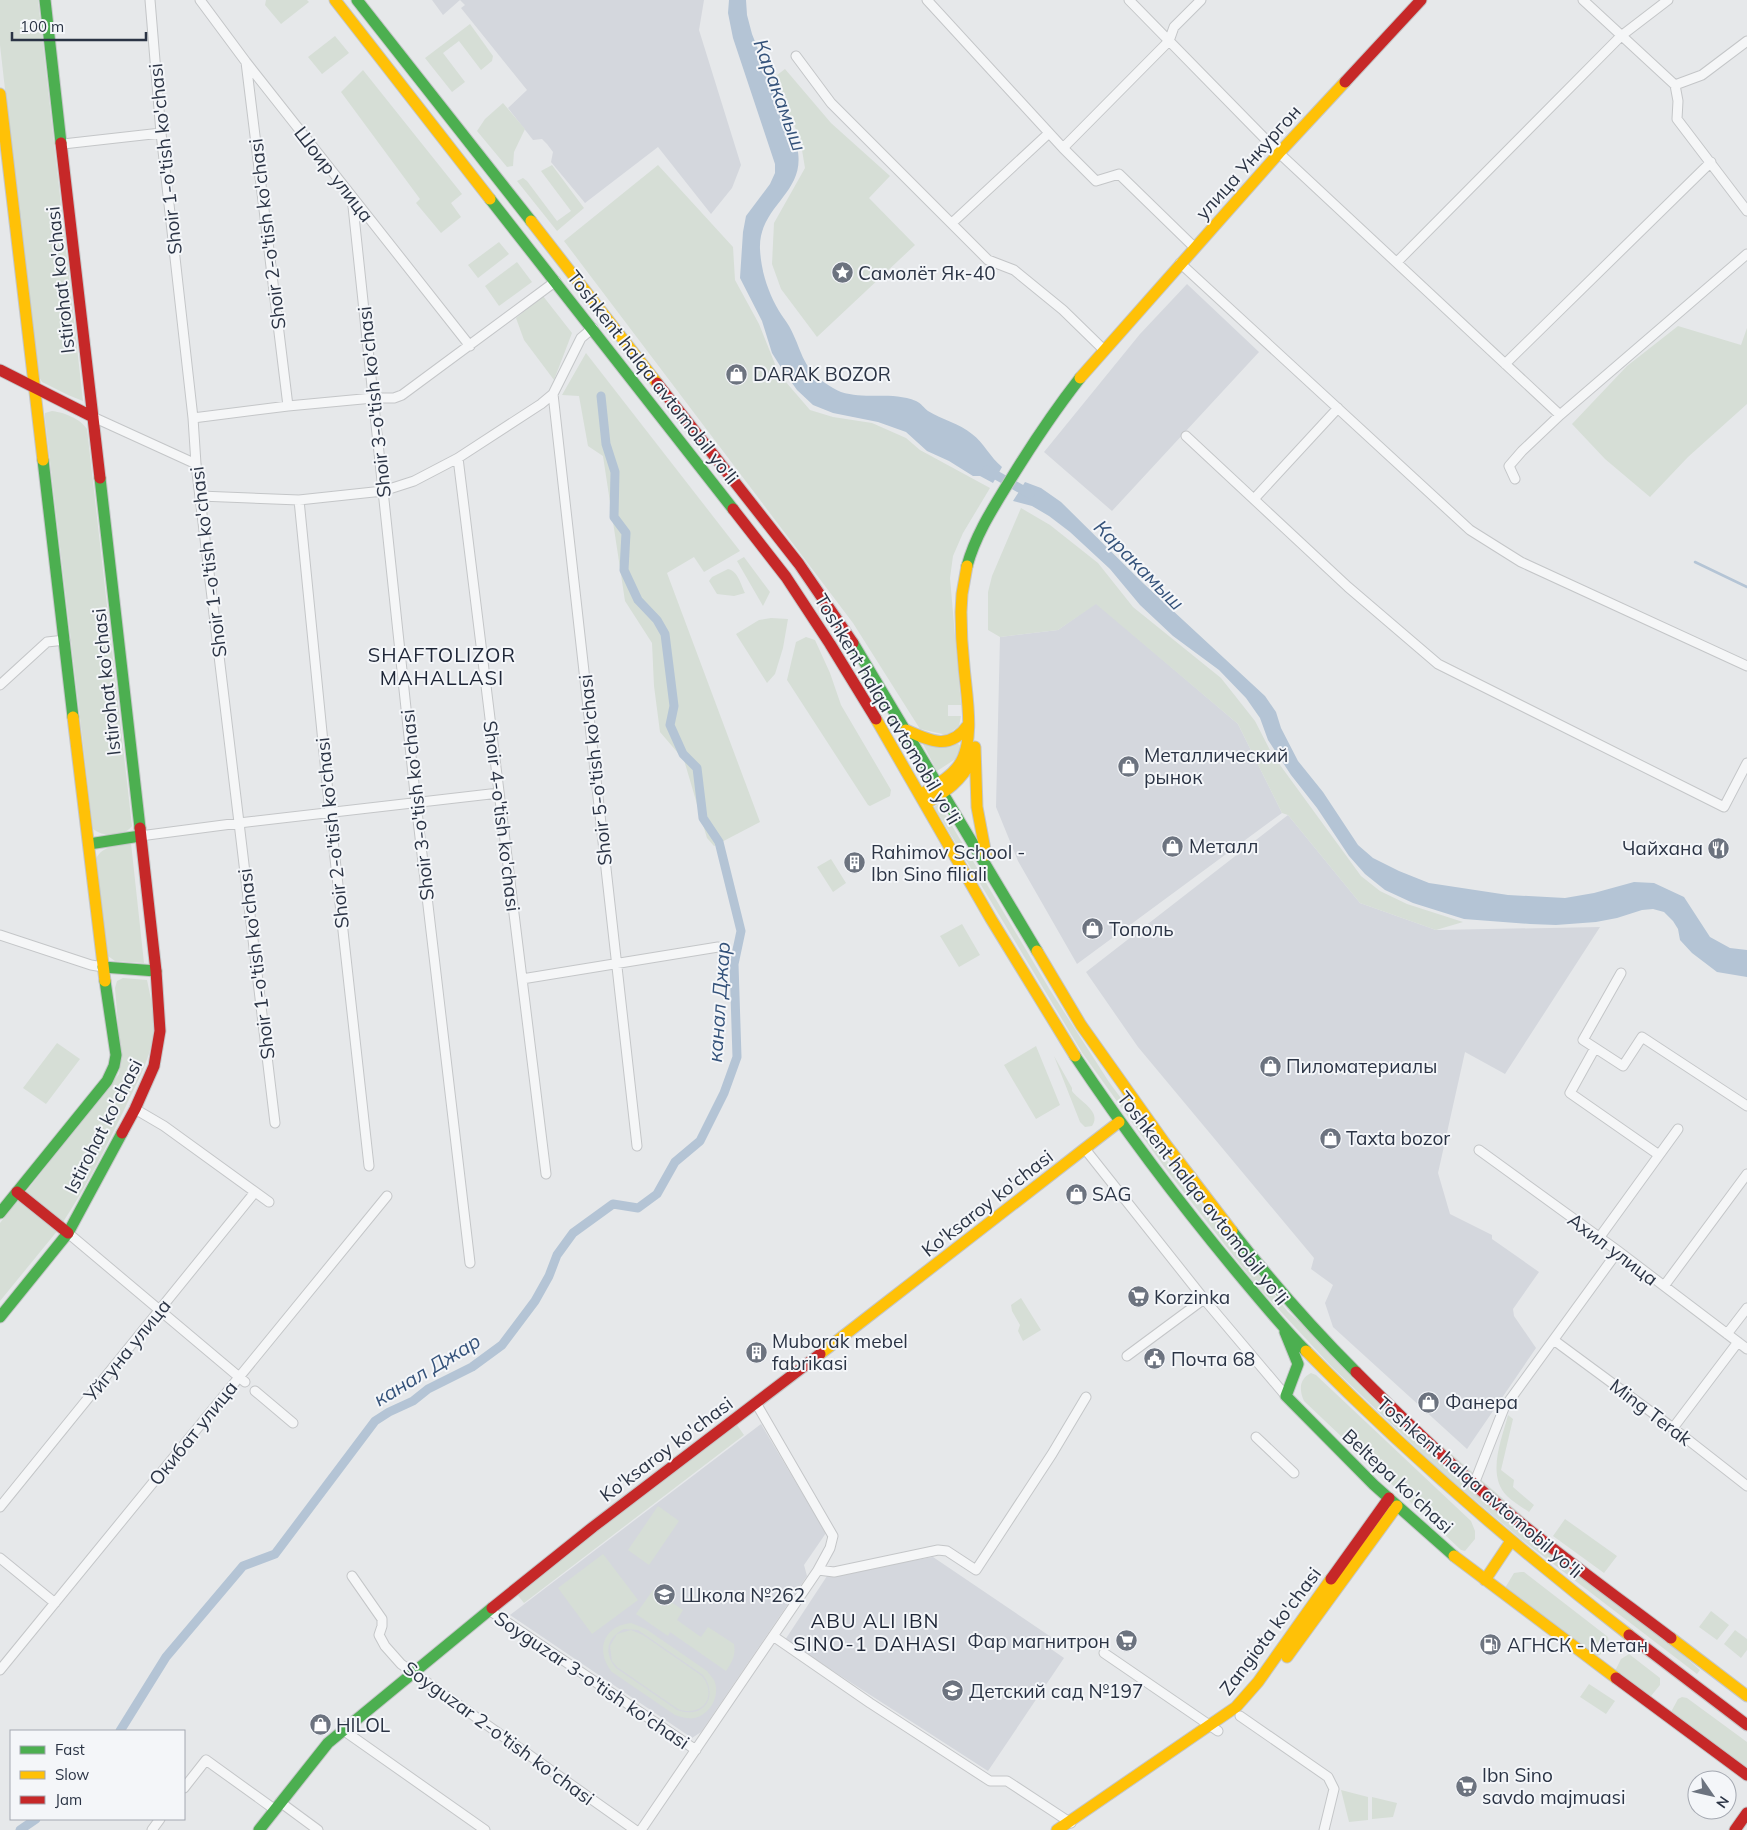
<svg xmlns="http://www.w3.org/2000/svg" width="1747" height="1830" viewBox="0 0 1747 1830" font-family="Mulish,sans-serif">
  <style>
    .built { fill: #d4d7dd }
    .green { fill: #d6ded6; fill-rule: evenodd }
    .water { fill: #b4c4d5 }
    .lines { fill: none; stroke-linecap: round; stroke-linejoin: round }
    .stream { stroke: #b4c4d5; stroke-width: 2.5 }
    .canal { stroke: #b4c4d5; stroke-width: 9 }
    .street-casing { stroke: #c4c6c8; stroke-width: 11 }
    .fast-casing { stroke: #c4c6c8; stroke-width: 13 }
    .slow-casing { stroke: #c4c6c8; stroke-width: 13 }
    .jam-casing { stroke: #c4c6c8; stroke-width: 13 }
    .street { stroke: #f5f6f7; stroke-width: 9 }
    .fast { stroke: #4caf50; stroke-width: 11 }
    .slow { stroke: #ffc107; stroke-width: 11 }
    .jam { stroke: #c62828; stroke-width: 11 }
    .labels { text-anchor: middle; stroke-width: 4; stroke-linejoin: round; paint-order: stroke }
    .street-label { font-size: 19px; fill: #2b3445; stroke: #f4f6f9 }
    .poi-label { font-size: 19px; fill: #2b3445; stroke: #f4f6f9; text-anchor: start }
    .water-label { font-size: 20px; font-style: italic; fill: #34527a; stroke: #f4f6f9 }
    .neighbourhood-label { font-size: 20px; letter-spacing: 1px; fill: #1d2536; stroke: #f4f6f9 }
  </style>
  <rect width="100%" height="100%" fill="#e6e8ea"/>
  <path class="built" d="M432,0H704L699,30L741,165L732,188L711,214L658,147L585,203L551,162L553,152L547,144L542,139L533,140L508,108L527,90L461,8L465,5L460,0L443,15Z
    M1187,284L1259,352L1112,511L1044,452L1140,334Z
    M1096,603L1238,724L1282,813L1077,964L1018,861L996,807L1000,637L1058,630Z
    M1288,815L1360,903L1436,930L1600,927L1505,1074L1465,1052L1438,1173L1450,1214L1492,1235V1239L1539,1272L1513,1309L1514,1316L1536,1348L1467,1449L1333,1327L1325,1303L1333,1285L1311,1269L1314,1258L1138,1047L1086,972Z
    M761,1424L826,1533L804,1565L807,1576L701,1732L692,1738L510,1615Z
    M933,1557L1057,1641L1051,1649L1064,1658L988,1771L785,1640L827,1576Z"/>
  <path class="green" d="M0,0H38L83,401L68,395L42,382L37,373L0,45Z
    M266,0H307L309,2L281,24L265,5Z
    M470,24L493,56L492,61L481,70L459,41L443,53L465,82L452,92L425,58Z
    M335,36L349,53L322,74L308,57Z
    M785,69L831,123L890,176L869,198L915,245L817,337L781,289L772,264L774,223L805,168L800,138L772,79Z
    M363,70L462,194L451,203L461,217L441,233L416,203L420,199L341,92Z
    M503,103L525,129L514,152L513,166L507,167L477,131L485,119Z
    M552,165L584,208L557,231L517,181L523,178L527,181L557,221L571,211L541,171Z
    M658,165L733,247L735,280L759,324L779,374L810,410L833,417L872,423L906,438L920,450L990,488L963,533L953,556L950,578L961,705H948V716H961L959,726L947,735L920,729L853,623L564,241Z
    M499,242L509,254L478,278L468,265Z
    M517,262L532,282L499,306L485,286Z
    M543,296L572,333L554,380L524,340L516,318Z
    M1678,326L1741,345L1747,328V404L1688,457L1650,497L1605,459L1572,424L1627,366Z
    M586,353L740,551L704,572L694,557L667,573L760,822L714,846L707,838L684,760L660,732L654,686L652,643L625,601L603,456L588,446L579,396L562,395Z
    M52,411C63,412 81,419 87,429L132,826C123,838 103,837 93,829L45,418V413Z
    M1021,508L1050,525L1098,563L1133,607L1221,678L1255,721L1272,754L1361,876L1380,891L1407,904L1463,922L1436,930L1360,903L1288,815L1282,813L1238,724L1096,604L1058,630L1000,637L988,630V592L992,576Z
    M744,557L770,592L763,606L737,561Z
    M728,569C738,571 741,585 745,593L734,596L717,594L709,581L712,577Z
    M771,618L788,619L783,648L775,674L767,683L736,634L759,620Z
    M806,637L815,640L830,673L841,705L891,790L890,796L870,806L868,805L787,680L796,642Z
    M923,744H958L963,747L954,760L937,771Z
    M939,804L1050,990L1109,1082L1174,1170L1288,1312L1700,1670L1697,1674L1522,1540L1438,1469L1332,1367L1257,1286L1168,1172L1083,1054L934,807Z
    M131,843L144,963L115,961L108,956L96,859C102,845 119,846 131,843Z
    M831,859L846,883L833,892L817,867Z
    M962,924L980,955L959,967L940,936Z
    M123,978L147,980C150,995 154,1010 154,1026C153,1055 137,1082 125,1108C106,1147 87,1186 63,1222L25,1193L119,1074L121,1060L115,988L117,981Z
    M57,1043L80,1059L46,1104L23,1088Z
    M1036,1046L1060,1105L1036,1119L1004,1065Z
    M1054,1056L1072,1088V1091C1080,1102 1102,1111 1092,1126L1085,1127L1080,1122Z
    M18,1200L58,1230L0,1301V1223Z
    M1021,1298L1041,1330L1023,1341L1018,1331L1020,1325L1012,1311L1011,1305Z
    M1311,1373L1316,1375L1471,1521L1475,1531V1539L1465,1551L1461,1550L1304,1401C1299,1390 1299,1379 1311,1373Z
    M1508,1415L1513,1419L1501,1470L1514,1480L1513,1487L1534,1505L1529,1512C1522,1507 1513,1502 1507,1496C1486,1475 1502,1439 1508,1415Z
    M737,1425L744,1435L524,1603L516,1593Z
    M658,1506L679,1521L649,1565L628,1550Z
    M1565,1519L1617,1556L1604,1573L1553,1536Z
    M603,1554L638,1600L592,1634L558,1588Z
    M1521,1572H1524L1608,1637L1609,1642L1600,1655L1597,1656L1505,1588L1514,1573Z
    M653,1590L683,1610L677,1620L701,1637L708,1627L734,1644C736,1656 732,1662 726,1671L670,1632L668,1636L636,1614Z
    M1711,1611L1729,1625L1717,1640L1699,1627Z
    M631,1623L646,1629L707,1671C709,1674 712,1677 714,1680C721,1695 710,1715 694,1718C687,1719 681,1717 675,1715L612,1672C595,1651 603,1626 631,1623ZM624,1629L638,1630L703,1675C719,1696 704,1720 677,1710L616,1668C603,1652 607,1638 624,1629Z
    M631,1630L643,1635L702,1676C718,1696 703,1718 678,1709L617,1667L612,1661L610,1646L617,1634Z
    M1735,1630L1747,1639V1650L1741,1658L1724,1644Z
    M1629,1654L1660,1678V1685L1651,1696L1615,1671L1621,1659Z
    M1589,1684L1615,1701L1606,1714L1580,1697Z
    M1682,1697L1687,1698L1747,1742V1769L1671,1712L1678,1699Z
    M1341,1790L1368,1797V1820L1349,1822Z
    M1372,1797L1397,1803L1393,1817L1372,1819Z"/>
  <path class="water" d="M729,0H746L747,15L752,34L797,147C808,193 758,205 760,249C761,271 768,292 779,311C782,316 786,321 789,326C802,349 801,367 825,383C830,386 836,390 841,392C866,400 892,391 916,401C921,403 924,408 928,411C942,420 959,423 972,434C984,443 990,457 1002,467L993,483L980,476H973L949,461L927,451L906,432L878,422L833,413L813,405L797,390L782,369L772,353L762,321L740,278L743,232L746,216L770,184L775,173V164L733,38L728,13Z
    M1025,482L1041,488L1061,502L1143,583L1265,696L1276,712L1281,728L1298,761L1323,792L1358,845L1373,858L1399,871L1429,883L1508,895L1565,898L1594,893L1634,882L1654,883L1684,897L1710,937L1730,948L1747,950V977L1717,972L1692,953L1680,940L1678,929L1673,921L1664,912L1653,909L1642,910L1617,918L1596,922L1556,925L1530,924L1464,919L1413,903L1385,890L1365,874L1349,856L1317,808L1291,775L1268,740L1260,718L1246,698L1219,670L1173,636L1140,605L1110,569L1070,532L1049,516L1032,506L1013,501Z"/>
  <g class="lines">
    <path class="stream" d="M1695,562L1747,587"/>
    <path class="canal" d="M987,470L1030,494
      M120,1731L166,1657L243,1566L275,1554L375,1421L389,1412L413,1401L428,1389L472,1367L502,1345L535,1301L549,1276L557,1255L573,1233L613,1204L638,1208L657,1194L675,1162L700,1141L724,1093L737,1057L734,964L741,931L719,842L703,818L697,768L683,754L670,725L674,706L665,634L657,620L638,600L624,570L626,533L614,517L615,472L606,444L601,396
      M20,1830L36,1819"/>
    <defs>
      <path id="street" d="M150,0L161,133L193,418L196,464L275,1123
        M200,0L246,62L470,346
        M927,0L1063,148L1096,181L1119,174L1194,247
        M1129,0L1279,153L1560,415
        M1583,0L1675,85L1702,75L1747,41
        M796,56L831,103L988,260L1014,270L1063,310L1104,350
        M246,62L288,406
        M1675,85L1678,101L1677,119L1747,211
        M63,144L161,133
        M1063,148L1169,41L1174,27L1201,0
        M352,197L416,803L470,1263
        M952,223L1049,133
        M1397,262L1621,36L1668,0
        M1180,263L1470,530L1521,562L1747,666
        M1505,364L1711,162
        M553,394L637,1146
        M93,417L196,464
        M193,418L288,406L373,398H394L402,395L556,281
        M1186,436L1348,587L1438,664L1724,807L1747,763
        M458,458L546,1174
        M1515,479L1509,466L1522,451L1560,415L1747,254
        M200,496L299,500L383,491L414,481L458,458L541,404L553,394L581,338L593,328
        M1254,499L1338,408
        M299,500L330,813L369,1166
        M0,685L47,642L65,640
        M140,836L239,823L499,793
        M0,935L91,965L103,967
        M1621,973L1583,1040L1623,1066L1642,1037L1747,1106
        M522,979L718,947
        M1595,1048L1570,1093L1659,1155
        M135,1109L164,1126L269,1202
        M1085,1149L1204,1299L1286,1396
        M1479,1150L1618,1251L1747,1349
        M68,1233L245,1382
        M1599,1238L1678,1129
        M1664,1286L1747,1174
        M1727,1334L1747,1308
        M1555,1341L1673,1428L1747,1486
        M1127,1356L1204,1299
        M255,1391L293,1423
        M756,1403L833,1536L830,1548L818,1570
        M1673,1428L1738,1342
        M1256,1437L1294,1473
        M1474,1484L1504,1408L1618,1251
        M0,1507L255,1192
        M0,1558L55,1603
        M352,1576L382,1619V1626L379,1635L385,1646L401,1664L635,1830
        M489,1610L696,1750
        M773,1636L870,1703L990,1781H1007L1071,1823
        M1104,1653L1218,1731
        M0,1670L387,1196
        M1240,1716L1328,1777L1334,1789L1324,1830
        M343,1730L485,1830
        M184,1788L206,1760L274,1809
        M280,1802L318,1830
        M152,1830L160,1819
        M641,1830L818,1570L834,1572L938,1550L947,1551L976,1570L1052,1454L1086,1397"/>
      <path id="fast" d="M45,0L61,143
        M357,0L531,221
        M490,199L733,509
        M43,460L73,717
        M100,478L140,828
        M967,566C976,533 995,505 1012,477C1033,443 1055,410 1080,378
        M853,643L1037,951
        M89,844L140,836
        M103,967L156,971
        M1075,1056C1127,1134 1181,1205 1241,1277C1262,1302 1283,1328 1306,1351
        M0,1213L107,1081L114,1066L116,1055L105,981
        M1232,1231C1270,1280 1312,1328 1356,1372
        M0,1317L68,1233L122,1133
        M1285,1332L1298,1364L1286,1396L1374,1485L1454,1556
        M259,1830L328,1743L492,1608"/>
      <path id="slow" d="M335,0L490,199
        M0,94L43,460
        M531,221L657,383
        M1080,378L1279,153L1345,82
        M73,717L105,981
        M876,719L991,919L1075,1056
        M906,730C930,741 950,751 968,725
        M975,747L977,807L986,855
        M920,795C934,786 950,778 959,765C976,741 966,693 964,666C962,648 961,630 961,612L962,594L967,566
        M925,804C945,792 962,781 972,759
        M1037,951L1081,1025L1164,1142L1232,1231
        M1306,1351C1407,1454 1515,1547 1629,1635
        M820,1354L1119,1122
        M1454,1556L1616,1678
        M1485,1580L1511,1541
        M1671,1638L1747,1696
        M1287,1657L1397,1506
        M1057,1830L1236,1707L1258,1682L1331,1579"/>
      <path id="jam" d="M1345,82L1421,0
        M61,143L100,478
        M0,370L93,417
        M657,383L799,564L853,643
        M733,509L786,577L830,644L876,719
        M122,1133L135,1109L154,1066L160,1031L156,971L140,828
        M17,1192L68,1233
        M1356,1372C1394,1410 1433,1448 1474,1484C1537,1539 1605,1588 1671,1638
        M1331,1579L1389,1498
        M492,1608L593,1527L820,1354
        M1629,1635L1747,1725
        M1616,1678L1747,1775
        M1735,1830L1747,1813"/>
    </defs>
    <use href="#street" class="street-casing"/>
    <use href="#fast" class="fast-casing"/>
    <use href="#slow" class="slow-casing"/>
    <use href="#jam" class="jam-casing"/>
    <use href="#street" class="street"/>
    <use href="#fast" class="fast"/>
    <use href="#slow" class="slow"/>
    <use href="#jam" class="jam"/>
  </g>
  <defs>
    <symbol id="sight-disc" viewBox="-11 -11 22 22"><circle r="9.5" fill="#6c737f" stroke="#f4f6f9"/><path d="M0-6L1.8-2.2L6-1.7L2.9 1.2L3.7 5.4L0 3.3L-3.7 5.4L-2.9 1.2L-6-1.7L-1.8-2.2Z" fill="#fff"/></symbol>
    <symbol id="shop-disc" viewBox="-11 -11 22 22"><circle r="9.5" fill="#6c737f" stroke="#f4f6f9"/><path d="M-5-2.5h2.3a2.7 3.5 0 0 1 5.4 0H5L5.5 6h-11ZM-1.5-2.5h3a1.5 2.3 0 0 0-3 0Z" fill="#fff"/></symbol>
    <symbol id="restaurant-disc" viewBox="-11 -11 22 22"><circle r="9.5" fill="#6c737f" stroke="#f4f6f9"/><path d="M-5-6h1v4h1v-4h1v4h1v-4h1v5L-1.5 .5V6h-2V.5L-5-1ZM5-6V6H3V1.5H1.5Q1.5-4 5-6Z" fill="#fff"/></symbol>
    <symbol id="building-disc" viewBox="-11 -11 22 22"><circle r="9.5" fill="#6c737f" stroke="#f4f6f9"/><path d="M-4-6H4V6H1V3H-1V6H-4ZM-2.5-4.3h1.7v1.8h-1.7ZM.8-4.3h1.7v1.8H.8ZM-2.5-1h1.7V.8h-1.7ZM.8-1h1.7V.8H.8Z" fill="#fff"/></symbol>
    <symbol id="supermarket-disc" viewBox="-11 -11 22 22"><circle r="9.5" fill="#6c737f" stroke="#f4f6f9"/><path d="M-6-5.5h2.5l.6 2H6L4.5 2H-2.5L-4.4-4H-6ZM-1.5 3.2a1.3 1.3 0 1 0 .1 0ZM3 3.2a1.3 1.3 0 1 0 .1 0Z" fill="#fff"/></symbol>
    <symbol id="civic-disc" viewBox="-11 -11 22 22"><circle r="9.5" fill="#6c737f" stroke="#f4f6f9"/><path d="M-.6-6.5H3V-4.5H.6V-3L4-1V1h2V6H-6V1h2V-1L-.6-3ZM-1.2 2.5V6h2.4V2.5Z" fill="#fff"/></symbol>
    <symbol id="school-disc" viewBox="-11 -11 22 22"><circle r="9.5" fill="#6c737f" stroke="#f4f6f9"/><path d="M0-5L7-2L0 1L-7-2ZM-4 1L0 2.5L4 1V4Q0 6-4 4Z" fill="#fff"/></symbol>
    <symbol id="fuel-disc" viewBox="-11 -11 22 22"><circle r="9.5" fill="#6c737f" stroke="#f4f6f9"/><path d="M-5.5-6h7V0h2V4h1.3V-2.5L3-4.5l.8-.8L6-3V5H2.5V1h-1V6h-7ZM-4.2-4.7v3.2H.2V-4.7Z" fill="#fff"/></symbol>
  </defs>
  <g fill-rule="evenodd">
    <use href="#sight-disc" x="830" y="260" width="25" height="25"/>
    <use href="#shop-disc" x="724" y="362" width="25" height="25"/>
    <use href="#shop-disc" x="1116" y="754" width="25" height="25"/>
    <use href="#shop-disc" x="1160" y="834" width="25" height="25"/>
    <use href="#restaurant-disc" x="1706" y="836" width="25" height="25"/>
    <use href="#building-disc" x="842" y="850" width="25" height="25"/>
    <use href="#shop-disc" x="1080" y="916" width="25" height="25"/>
    <use href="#shop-disc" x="1258" y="1054" width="25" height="25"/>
    <use href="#shop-disc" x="1318" y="1126" width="25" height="25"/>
    <use href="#shop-disc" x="1064" y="1182" width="25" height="25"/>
    <use href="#supermarket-disc" x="1126" y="1284" width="25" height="25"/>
    <use href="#building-disc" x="744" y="1340" width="25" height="25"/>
    <use href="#civic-disc" x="1142" y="1346" width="25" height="25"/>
    <use href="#shop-disc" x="1416" y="1390" width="25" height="25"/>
    <use href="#school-disc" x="652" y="1582" width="25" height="25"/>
    <use href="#supermarket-disc" x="1114" y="1628" width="25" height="25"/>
    <use href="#fuel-disc" x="1478" y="1632" width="25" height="25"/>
    <use href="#school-disc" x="940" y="1678" width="25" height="25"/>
    <use href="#shop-disc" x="308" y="1712" width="25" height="25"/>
    <use href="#supermarket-disc" x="1454" y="1774" width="25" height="25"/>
  </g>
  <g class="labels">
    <g class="street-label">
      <text transform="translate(165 159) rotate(-96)" y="7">Shoir 1-o'tish ko'chasi</text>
      <text transform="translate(1248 162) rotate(-48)" y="7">улица Ункургон</text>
      <text transform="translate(334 174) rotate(52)" y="7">Шоир улица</text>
      <text transform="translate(267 234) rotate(-97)" y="7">Shoir 2-o'tish ko'chasi</text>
      <text transform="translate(60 280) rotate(-96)" y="7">Istirohat ko'chasi</text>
      <text transform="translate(653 377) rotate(52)" y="7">Toshkent halqa avtomobil yo'li</text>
      <text transform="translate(374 402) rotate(-96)" y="7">Shoir 3-o'tish ko'chasi</text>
      <text transform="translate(208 562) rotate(-97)" y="7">Shoir 1-o'tish ko'chasi</text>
      <text transform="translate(106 682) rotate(-96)" y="7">Istirohat ko'chasi</text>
      <text transform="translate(888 709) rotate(59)" y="7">Toshkent halqa avtomobil yo'li</text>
      <text transform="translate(595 770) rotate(-96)" y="7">Shoir 5-o'tish ko'chasi</text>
      <text transform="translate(417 805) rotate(-96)" y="7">Shoir 3-o'tish ko'chasi</text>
      <text transform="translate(502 816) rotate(83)" y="7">Shoir 4-o'tish ko'chasi</text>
      <text transform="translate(332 833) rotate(-96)" y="7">Shoir 2-o'tish ko'chasi</text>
      <text transform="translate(256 964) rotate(-97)" y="7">Shoir 1-o'tish ko'chasi</text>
      <text transform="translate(103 1126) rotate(-63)" y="7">Istirohat ko'chasi</text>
      <text transform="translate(1203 1198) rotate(52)" y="7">Toshkent halqa avtomobil yo'li</text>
      <text transform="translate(987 1203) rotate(-38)" y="7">Ko'ksaroy ko'chasi</text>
      <text transform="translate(1613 1249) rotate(37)" y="7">Ахил улица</text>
      <text transform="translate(127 1350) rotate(-51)" y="7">Уйгуна улица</text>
      <text transform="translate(1651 1412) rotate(37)" y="7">Ming Terak</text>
      <text transform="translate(193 1433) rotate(-51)" y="7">Окибат улица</text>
      <text transform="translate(666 1449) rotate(-37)" y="7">Ko'ksaroy ko'chasi</text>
      <text transform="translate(1398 1481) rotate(43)" y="7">Beltepa ko'chasi</text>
      <text transform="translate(1480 1487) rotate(41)" y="7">Toshkent halqa avtomobil yo'li</text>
      <text transform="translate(1270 1631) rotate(-53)" y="7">Zangiota ko'chasi</text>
      <text transform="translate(592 1680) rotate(34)" y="7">Soyguzar 3-o'tish ko'chasi</text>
      <text transform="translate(499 1733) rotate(36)" y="7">Soyguzar 2-o'tish ko'chasi</text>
    </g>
    <g class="poi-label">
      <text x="858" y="280">Самолёт Як-40</text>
      <text x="753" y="381">DARAK BOZOR</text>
      <text x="1144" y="762">Металлический<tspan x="1144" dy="22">рынок</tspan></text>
      <text x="1189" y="853">Металл</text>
      <text x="1703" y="855" text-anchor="end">Чайхана</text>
      <text x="871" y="859">Rahimov School -<tspan x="871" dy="22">Ibn Sino filiali</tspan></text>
      <text x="1109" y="936">Тополь</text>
      <text x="1286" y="1073">Пиломатериалы</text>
      <text x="1346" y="1145">Taxta bozor</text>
      <text x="1092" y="1201">SAG</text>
      <text x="1154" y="1304">Korzinka</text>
      <text x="772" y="1348">Muborak mebel<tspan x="772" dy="22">fabrikasi</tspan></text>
      <text x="1171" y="1366">Почта 68</text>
      <text x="1445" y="1409">Фанера</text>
      <text x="681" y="1602">Школа №262</text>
      <text x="1110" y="1648" text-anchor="end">Фар магнитрон</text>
      <text x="1507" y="1652">АГНСК - Метан</text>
      <text x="969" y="1698">Детский сад №197</text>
      <text x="336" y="1732">HILOL</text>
      <text x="1482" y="1782">Ibn Sino<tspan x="1482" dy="22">savdo majmuasi</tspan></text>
    </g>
    <g class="water-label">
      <text transform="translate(780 95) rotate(70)" y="7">Каракамыш</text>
      <text transform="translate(1139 565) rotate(45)" y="7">Каракамыш</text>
      <text transform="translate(719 1002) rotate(-86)" y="7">канал Джар</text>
      <text transform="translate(427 1370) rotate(-31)" y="7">канал Джар</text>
    </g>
    <g class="neighbourhood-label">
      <text x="442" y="662">SHAFTOLIZOR<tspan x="442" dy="23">MAHALLASI</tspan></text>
      <text x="875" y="1628">ABU ALI IBN<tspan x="875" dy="23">SINO-1 DAHASI</tspan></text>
    </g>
  </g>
  <rect x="10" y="1730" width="175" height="90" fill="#f4f6f9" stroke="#a4a8b1"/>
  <rect x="20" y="1746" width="25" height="8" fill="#4caf50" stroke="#a4a8b1"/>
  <text x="55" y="1755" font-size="15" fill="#2b3445">Fast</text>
  <rect x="20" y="1771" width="25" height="8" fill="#ffc107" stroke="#a4a8b1"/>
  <text x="55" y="1780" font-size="15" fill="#2b3445">Slow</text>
  <rect x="20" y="1796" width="25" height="8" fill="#c62828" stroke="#a4a8b1"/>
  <text x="55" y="1805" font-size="15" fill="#2b3445">Jam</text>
  <g transform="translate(1712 1795) rotate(124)"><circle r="24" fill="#f4f6f9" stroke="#a4a8b1"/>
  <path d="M0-4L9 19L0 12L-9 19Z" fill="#6c737f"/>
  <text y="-8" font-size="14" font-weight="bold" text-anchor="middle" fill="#2b3445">N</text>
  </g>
  <path d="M12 32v8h134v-8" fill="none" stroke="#2b3445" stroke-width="2.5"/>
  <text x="20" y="32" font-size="15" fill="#2b3445" stroke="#f4f6f9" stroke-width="4" paint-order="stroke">100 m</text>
</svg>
